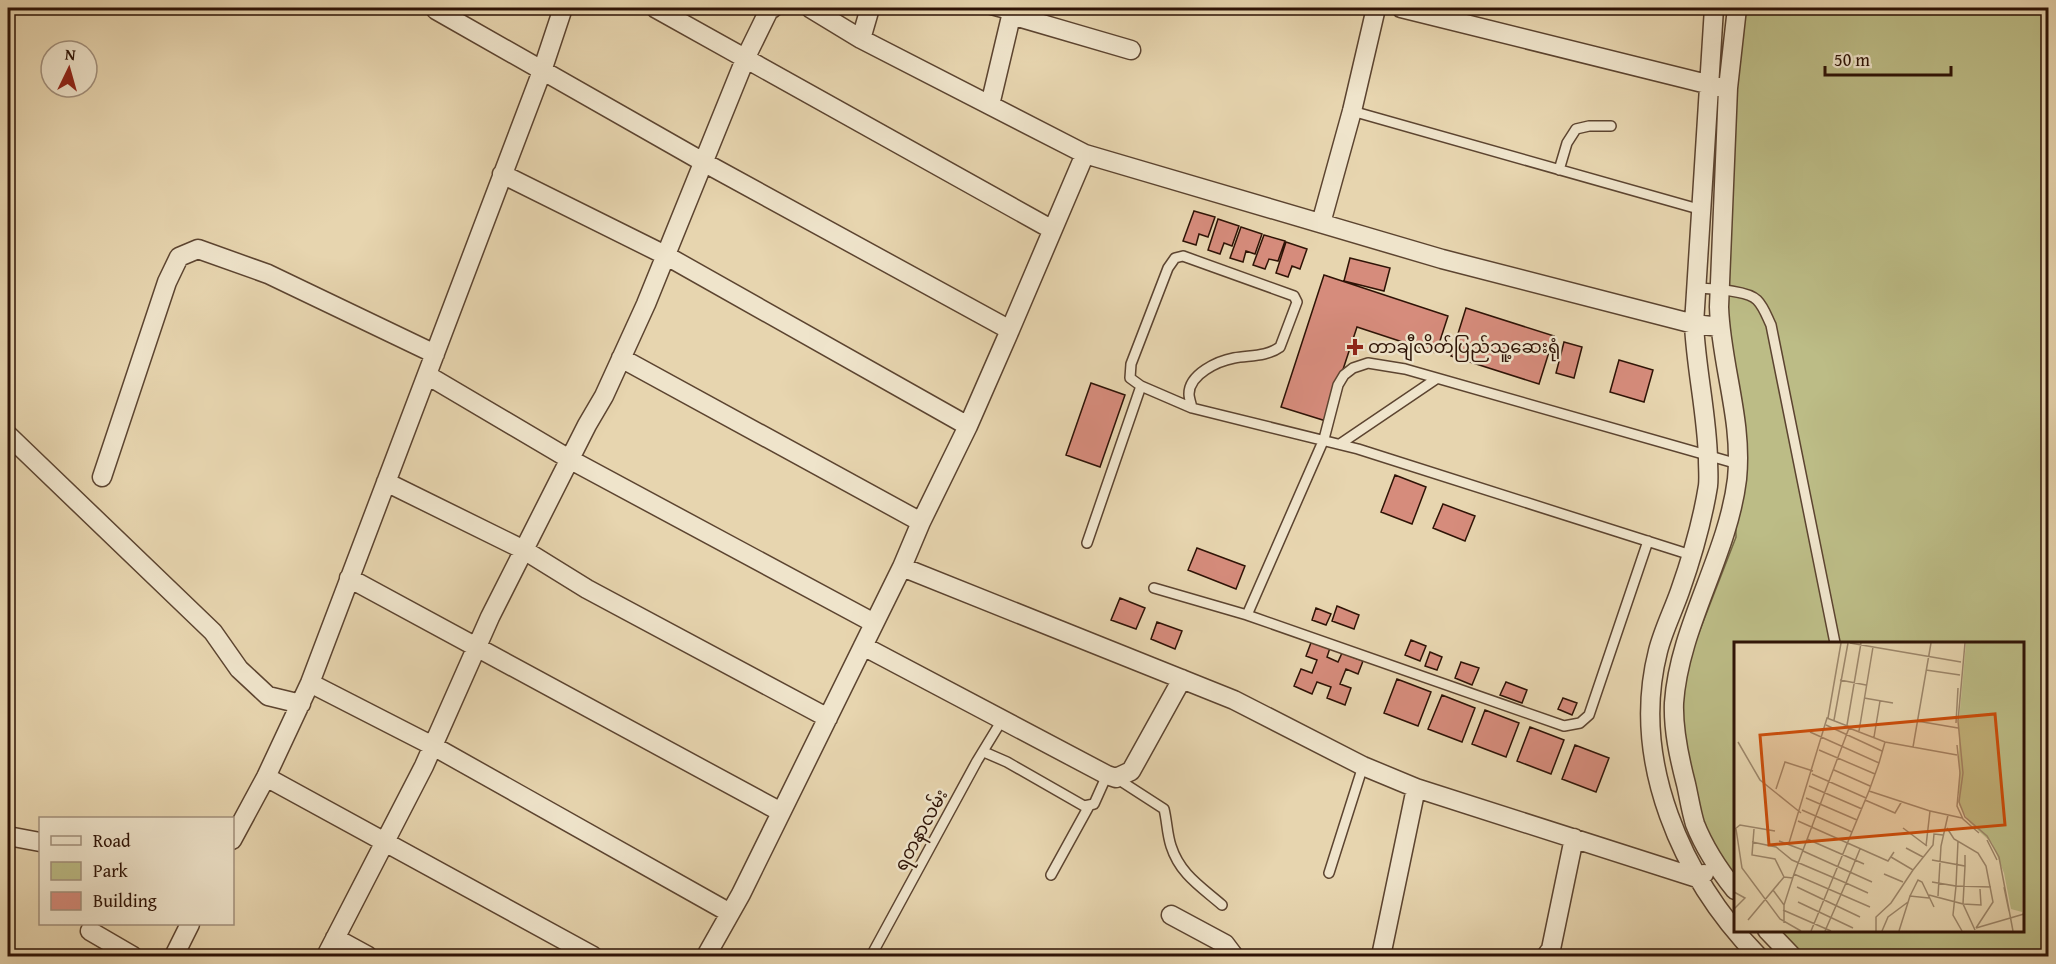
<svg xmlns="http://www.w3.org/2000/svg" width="2056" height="964" viewBox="0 0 2056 964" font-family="'Gentium Book Plus','Noto Sans Myanmar',serif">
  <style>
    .green { fill: #bcbc86; stroke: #756846; stroke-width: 1.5 }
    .building { fill: #d68c7c; stroke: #2e1306; stroke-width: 1.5 }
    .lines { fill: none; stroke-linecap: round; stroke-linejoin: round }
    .lane-casing { stroke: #5c4430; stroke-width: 12 }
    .street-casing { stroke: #5c4430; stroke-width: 21 }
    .lane { stroke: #efe4cb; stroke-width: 9 }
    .street { stroke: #efe4cb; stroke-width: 18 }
    .poi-dot { fill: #8f2418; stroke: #efe4cb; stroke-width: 2 }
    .labels { text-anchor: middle; stroke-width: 5; stroke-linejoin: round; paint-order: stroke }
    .poi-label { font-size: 18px; fill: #2e1306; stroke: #efe4cb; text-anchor: start }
    .street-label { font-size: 18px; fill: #2e1306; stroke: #efe4cb }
    .inset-road { fill: none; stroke: #9d876b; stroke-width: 1.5 }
    .view { fill: #cc4e0b; fill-opacity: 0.15; stroke: #cc4e0b; stroke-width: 3 }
    .inset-edge { fill: none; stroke: #2e1306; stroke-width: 3 }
  </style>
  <rect width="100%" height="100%" fill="#e7d5af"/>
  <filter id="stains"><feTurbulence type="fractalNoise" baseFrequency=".00333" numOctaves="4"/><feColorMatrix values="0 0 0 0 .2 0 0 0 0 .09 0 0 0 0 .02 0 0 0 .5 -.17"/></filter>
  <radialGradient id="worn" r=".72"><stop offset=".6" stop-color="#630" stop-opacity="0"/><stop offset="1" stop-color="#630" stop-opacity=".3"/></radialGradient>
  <path class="green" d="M1743,8H2048V956H1792L1767,930H2022V643H1735V886L1707,846L1675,754L1679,684L1736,537L1734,443L1721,273Z"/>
  <path class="building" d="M1194,211L1215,217L1208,237L1199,234L1196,245L1183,241Z
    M1218,219L1239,226L1232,246L1224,243L1220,254L1208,250Z
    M1241,227L1262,234L1255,254L1246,251L1243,262L1230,258Z
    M1264,235L1285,241L1278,261L1269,259L1265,269L1253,265Z
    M1286,242L1307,249L1300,269L1292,266L1288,277L1276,273Z
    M1350,258L1390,268L1384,291L1344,281Z
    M1324,275L1448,316L1436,353L1357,327L1326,421L1281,407Z
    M1466,308L1554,336L1539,384L1451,356Z
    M1564,342L1582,347L1574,378L1556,373Z
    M1619,360L1653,370L1644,402L1610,392Z
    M1091,383L1125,395L1100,467L1066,455Z
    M1395,475L1426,487L1412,524L1381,512Z
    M1443,504L1475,516L1465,541L1433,528Z
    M1197,548L1245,566L1236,589L1188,570Z
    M1120,598L1145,608L1136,629L1111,620Z
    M1337,606L1359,615L1354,629L1332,621Z
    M1316,608L1331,614L1326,625L1312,620Z
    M1157,622L1182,631L1175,649L1151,639Z
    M1312,640L1330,648L1327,657L1338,662L1342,653L1363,661L1358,674L1346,669L1340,684L1351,688L1345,705L1327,698L1331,687L1317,682L1312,694L1294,686L1301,669L1312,673L1317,660L1306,656Z
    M1411,640L1426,646L1420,661L1405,655Z
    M1430,652L1442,657L1437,670L1425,666Z
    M1461,662L1479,668L1472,685L1455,678Z
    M1397,679L1431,692L1418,726L1384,713Z
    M1506,682L1527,690L1522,703L1500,695Z
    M1442,695L1475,708L1462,742L1428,729Z
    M1563,698L1577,703L1572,715L1558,709Z
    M1485,710L1519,723L1506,757L1472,744Z
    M1530,727L1564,740L1551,774L1517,761Z
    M1575,745L1609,758L1596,792L1562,779Z"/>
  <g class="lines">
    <defs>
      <path id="lane" d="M985,8L1011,15
        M1352,111L1702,210
        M1559,170L1567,143L1576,129L1589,126H1611
        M1697,288C1712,289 1747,290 1757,300C1764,307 1767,317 1771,325L1835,643
        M1192,408C1191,403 1189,398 1189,394C1189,374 1218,361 1234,358C1250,355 1266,357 1280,347L1297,302L1294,296L1183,256L1175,258L1168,268L1131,364L1130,378L1141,386L1192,408L1358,449L1691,555
        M1340,444L1436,379
        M1087,543L1141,386
        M1154,588L1247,615L1564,726L1580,723L1589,715L1648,541
        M1247,615L1324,439L1338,385L1344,375L1353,368L1368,363L1405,369L1738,464
        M984,752L1007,762L1084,806L1094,804L1107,775
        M1116,778L1164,809C1167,821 1167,834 1171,846C1180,874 1200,886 1222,905
        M1329,873L1363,766
        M1051,875L1089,806
        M871,956L977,761L1002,720"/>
      <path id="street" d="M655,8L1051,229
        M810,8L861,39L1085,154L1442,259L1694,324L1720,327
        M1401,8L1719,87
        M1714,8L1694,324C1696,369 1707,414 1708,459C1708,468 1709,478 1708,486C1702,523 1692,557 1680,591C1673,611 1663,631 1658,651C1630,761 1682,878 1758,956
        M436,10L705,163L1010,330L1085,154
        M1011,15L1131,50
        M861,39L870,8
        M990,105L1013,8
        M502,174L665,255L968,426
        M1321,223L1352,111L1376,8
        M621,358L921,522
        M427,375L571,460L874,623
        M8,435L213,632L239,669L268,696L301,704
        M102,477L167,282L179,257L198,249L268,274L435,354
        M386,482L524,550L587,589L828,718
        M902,567L921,522L968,426L1010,330
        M349,578L781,812
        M863,646L1107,775L1116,778L1131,771L1182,679
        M310,683L433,746L730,913
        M266,777L593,956
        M8,836L40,842
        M232,840L266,777L310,683L542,71L563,8
        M1735,890C1719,870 1704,847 1695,824C1691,811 1689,797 1686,784C1679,757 1673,730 1674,703C1679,627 1728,555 1737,479C1743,420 1721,365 1719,307L1728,88L1737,8
        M1171,915L1225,944L1234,956
        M1767,930L1792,956
        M90,931L133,956
        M335,938L368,956
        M174,956L190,924
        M326,956L424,766L490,617L587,425L604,396L646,304L746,57L769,10L773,8
        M706,956L741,894L902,567L1234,700L1363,766L1416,788
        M1381,956L1416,788L1697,878L1704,874
        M1546,956L1551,949L1574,838"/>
    </defs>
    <use href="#lane" class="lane-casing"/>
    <use href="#street" class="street-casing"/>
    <use href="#lane" class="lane"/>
    <use href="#street" class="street"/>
  </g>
  <path class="poi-dot" d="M1352 338h6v6h6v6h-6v6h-6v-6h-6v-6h6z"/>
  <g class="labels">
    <g class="poi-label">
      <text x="1368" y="353">တာချီလိတ်ပြည်သူ့ဆေးရုံ</text>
    </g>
    <g class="street-label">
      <text transform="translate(921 830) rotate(-61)" y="6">ရတနာလမ်း</text>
    </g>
  </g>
  <g transform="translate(1734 642)">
    <rect width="290" height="290" fill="#e7d5af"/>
    <path d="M232,1H289L288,270L277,267L270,231L258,201L236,181L225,163V79Z" fill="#bcbc86"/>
    <path class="inset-road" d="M116,1L227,20M231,1L224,79L229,131L225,160L231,175L253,194L265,215L279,289M192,28L226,33M106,38L132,43M130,56L159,61M94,76L107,1M100,78L114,1M183,79L224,86M222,81L224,46M92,83L148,109M113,83L127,1M125,89L139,5M76,90L145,121L151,100M140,95L146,59M4,100L26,138L67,171M223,103L226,131L223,164L229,177L245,191M179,105L197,1M85,108L141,132M100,128L136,144M78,132L132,156M75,144L128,167M42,147L51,120L79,129M135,149L145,121M72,156L123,178M131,158L161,171L168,159M68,168L118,190M64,179L154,219L160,210M169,186L193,204M213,186L220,197L244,211L252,224L259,260L242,286M1,187L6,183L41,189M2,187L8,226L46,277L67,289M20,187L18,213L41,217L50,235M73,197L130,222M253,198L263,218M45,199L69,208M18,200L42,205L58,218L112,241L126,207M55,201L93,76L116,85M192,204L196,169L228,176M172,206L189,215M69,209L138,240M157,215L179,228L199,203L200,192L209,193M198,218L231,224V213M231,224L229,262L247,263L246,247M60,232L115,86L151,100L223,113M150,232L169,240M198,240L222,244L224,199M63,245L126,275M270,245L275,269M39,248L50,263M0,250L11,256L0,267M195,253L229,262L241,288M176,254L184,238L188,240L200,265M204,254L207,204L214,173M64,260L119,286M49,268L97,289M14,278L50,235L59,236M50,281V263L60,232L136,265M242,286L290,272M77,289L135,149L196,169M91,289L112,241L134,251M142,289V275L157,261L179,228M148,289L154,275L174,260M165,289L176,254L195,256M228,289L219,273L222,244L257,245"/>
    <path class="view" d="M261,72L271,183L35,203L26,93Z"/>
    <rect width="290" height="290" class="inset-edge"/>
  </g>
  <rect width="2056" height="964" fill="none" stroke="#e7d5af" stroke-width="30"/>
  <rect x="9" y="9" width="2038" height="946" fill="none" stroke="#2e1306" stroke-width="3"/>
  <rect x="15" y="15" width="2026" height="934" fill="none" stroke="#2e1306" stroke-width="1.5"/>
  <rect x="39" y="817" width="195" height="108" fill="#efe4cb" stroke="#a2907c" stroke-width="1.5"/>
  <rect x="51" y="836" width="30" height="9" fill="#efe4cb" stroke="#a2907c" stroke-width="1.5"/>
  <text x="93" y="847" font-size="18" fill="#2e1306">Road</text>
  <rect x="51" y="862" width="30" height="18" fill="#bcbc86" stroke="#a2907c" stroke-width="1.5"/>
  <text x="93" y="877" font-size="18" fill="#2e1306">Park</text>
  <rect x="51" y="892" width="30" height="18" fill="#d68c7c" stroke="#a2907c" stroke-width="1.5"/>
  <text x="93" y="907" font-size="18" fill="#2e1306">Building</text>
  <g transform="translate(69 69) rotate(5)"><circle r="28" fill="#efe4cb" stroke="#a2907c" stroke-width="1.5"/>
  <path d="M0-4.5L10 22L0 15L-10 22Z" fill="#8f2418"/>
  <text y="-9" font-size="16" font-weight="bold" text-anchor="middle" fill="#2e1306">N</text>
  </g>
  <path d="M1825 66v9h126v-9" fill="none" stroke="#2e1306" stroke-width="3"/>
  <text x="1834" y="66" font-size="18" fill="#2e1306" stroke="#efe4cb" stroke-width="4.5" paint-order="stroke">50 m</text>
  <rect width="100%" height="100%" filter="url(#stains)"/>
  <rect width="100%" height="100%" fill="url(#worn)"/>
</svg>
